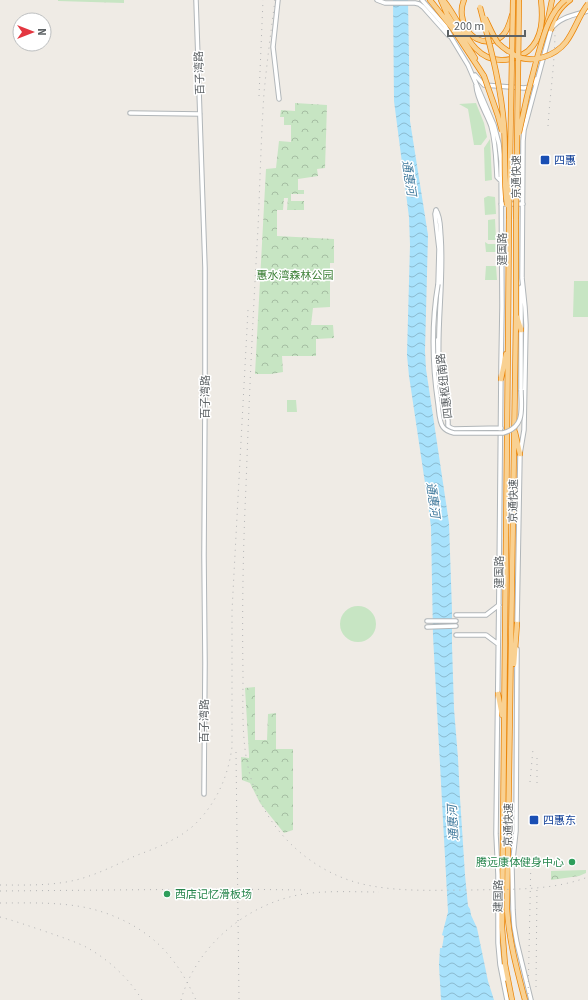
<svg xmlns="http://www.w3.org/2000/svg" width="588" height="1000" viewBox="0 0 588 1000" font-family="'Source Sans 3','Noto Sans SC',sans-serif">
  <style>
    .green { fill: #c7e5c3 }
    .park { fill: url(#park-crowns) }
    .water { fill: url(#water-waves) }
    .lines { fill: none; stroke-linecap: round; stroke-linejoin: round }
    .secondary-casing { stroke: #b1b6b9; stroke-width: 5.5 }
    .highway-casing { stroke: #eb8609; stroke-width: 6 }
    .secondary { stroke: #fff; stroke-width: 3.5 }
    .highway { stroke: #f9d192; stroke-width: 4.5 }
    .rail { stroke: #b3b4b5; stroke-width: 1; stroke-dasharray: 1 5; stroke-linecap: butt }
    .secondary-bridge-casing { stroke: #b1b6b9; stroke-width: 5.5; stroke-linecap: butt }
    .highway-bridge-casing { stroke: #eb8609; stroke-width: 6; stroke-linecap: butt }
    .secondary-bridge { stroke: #fff; stroke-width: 3.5 }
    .highway-bridge { stroke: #f9d192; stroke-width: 4.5 }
    .transit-dot { fill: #1a4fb4; stroke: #fff; stroke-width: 1.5 }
    .leisure-dot { fill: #2e9e5b; stroke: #fff; stroke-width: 1.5 }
    .labels { text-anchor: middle; stroke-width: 3; stroke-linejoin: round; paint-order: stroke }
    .street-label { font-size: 11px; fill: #5d6265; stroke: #fff }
    .transit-label { font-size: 11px; fill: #164399; stroke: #fff; text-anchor: start }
    .park-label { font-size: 11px; fill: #3e8138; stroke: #fff }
    .leisure-label { font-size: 11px; fill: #27864d; stroke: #fff; text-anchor: end }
    .water-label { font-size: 12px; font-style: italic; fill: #3f799c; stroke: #fff }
  </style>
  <defs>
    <pattern id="park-crowns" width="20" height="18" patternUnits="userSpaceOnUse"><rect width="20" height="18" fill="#c7e5c3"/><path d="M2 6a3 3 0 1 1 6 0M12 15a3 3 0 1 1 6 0" fill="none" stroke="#a5bda2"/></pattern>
    <pattern id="water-waves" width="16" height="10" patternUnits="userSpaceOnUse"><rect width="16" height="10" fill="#a8e2fc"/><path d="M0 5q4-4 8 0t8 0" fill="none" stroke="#8cbbd0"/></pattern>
  </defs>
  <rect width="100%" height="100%" fill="#efebe5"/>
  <path class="green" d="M476,103L484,123L487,137L481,145H474L468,109L459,104Z
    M490,139L492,180L485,181L484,148Z
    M488,196L495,197L496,214L485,215L484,198Z
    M495,219L496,240H488V220Z
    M485,242L488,244H496V252H486Z
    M486,266H496L497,280H485Z
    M574,281H588V317H573Z
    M287,400H296L297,412H287Z
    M340 624a18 18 0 1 1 36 0a18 18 0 1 1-36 0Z"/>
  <path class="park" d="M58,0H124V3L58,1Z
    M295,103L327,105L325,168L317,169L318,176L298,179V190H304V194H291V201H304V210H287L288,198H284L283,210H277V236L334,239V263H330V307L313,308L311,325H333L334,338L316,339V356H282L283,372L271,374H255L266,169L276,168L279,141L291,142V125H284V117H280L281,110L295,111Z
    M255,687V740H267L268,714L276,713V749H293V830L284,833L260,803L250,783L242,780L241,757L249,758V755L245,688Z
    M586,870V873L579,876L551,880V871Z"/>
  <path class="water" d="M393,0H408L410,121L428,235L425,351L426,369L449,523L452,611V645L454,709L458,758L460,798L465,875L468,906L470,909L471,915L477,928L488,981L494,1000H441L439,965L440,948H442L444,936L442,935L448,912L433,636L431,527L428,503L409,376L407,355L410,245L409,217L394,101Z"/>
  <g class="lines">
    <defs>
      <path id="secondary" d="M196,0L205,268V398L204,556L205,663L204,794
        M278,0L273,47L279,99
        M377,0L385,3H415L419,4L423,7L448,35L451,37L468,65L494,125L499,144L501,161L502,306L501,365L499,584L496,834L498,875V943L500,965L507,1000
        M422,0L445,26L451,36
        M475,75L484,85L524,88L530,87L536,79
        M476,85C477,100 486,112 491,126C496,143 496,160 497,177L501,181
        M130,113L200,114
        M501,204H523
        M436,210C441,217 440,228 441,237C444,279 437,321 439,363C440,383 445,402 448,421V426
        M436,210L435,214L439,249L438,286
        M437,340V367L441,392
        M521,390V287
        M448,426L451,428L454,429L501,428
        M456,615H486L499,605
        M427,621H456
        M517,625L520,454L524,430L526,325L525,307L522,278L523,141L524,130L551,29C560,17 574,15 588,11
        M427,627L456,626
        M456,635H486L498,644
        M517,649L516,831L512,868L513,910L514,926L517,943L531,1000
        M502,966L506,979"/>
      <path id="highway" d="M430,0L453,29L484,76
        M441,0L447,14L475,58
        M443,0C461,20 470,61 502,60C512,60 521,56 528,51C543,38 543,18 541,0
        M464,0C456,18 469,45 492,41C496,40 500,39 503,35C508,30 510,22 512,15
        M547,24L552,0
        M551,29C555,16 559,8 570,0
        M509,219L508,340L502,927L505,964L512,1000
        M516,219V314L507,909C509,941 517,970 525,1000
        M517,317L521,330
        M501,379L506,354
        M515,432L520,454
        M514,664L517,624
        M498,694L502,715"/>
    </defs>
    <use href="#secondary" class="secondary-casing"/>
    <use href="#highway" class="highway-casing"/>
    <use href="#secondary" class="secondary"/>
    <use href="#highway" class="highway"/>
    <path class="rail" d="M275,0C271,31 267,62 264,93C261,138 260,183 258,228C253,314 249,400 246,486C243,549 242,612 243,674C243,717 240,762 260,801C281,845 324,878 372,886C405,892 439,890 472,890C511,889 551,891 588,877
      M259,96L263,0
      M548,126C550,94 555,62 555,30
      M236,752L239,1000
      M530,782L533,749
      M537,783V755
      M0,885C25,885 51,886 76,880C96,875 116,865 135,856C148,851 162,846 174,839C181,836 186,831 192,827C215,806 228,778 232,747V611L248,310
      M0,891L222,889L304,890
      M0,903C25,903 51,902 77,906C111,911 149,929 171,958C181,970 189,985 196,1000
      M0,917C15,921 29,926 44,931C58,936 71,940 84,946C107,958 129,978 142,1000
      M536,987L537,885
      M181,1000C196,947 244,906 298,895C324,890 353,892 379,892
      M528,1000L531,856"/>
    <defs>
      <path id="secondary-bridge" d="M438,284C431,325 432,363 438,404C439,411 439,422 443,427C446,431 450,432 454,433H503C526,427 521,408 521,390"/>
      <path id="highway-bridge" d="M480,7C490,46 501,85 504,126C506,153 503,179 507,205
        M485,18C489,26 493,36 498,43C501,46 505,49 508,51C511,52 513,54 516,56C533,64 555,56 566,42C575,30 579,15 588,4
        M484,76L498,116L502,131
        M519,133C524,108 530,83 537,58C543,38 548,14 565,0
        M509,219L513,0
        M516,219L519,0"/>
    </defs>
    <use href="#secondary-bridge" class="secondary-bridge-casing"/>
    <use href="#highway-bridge" class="highway-bridge-casing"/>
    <use href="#secondary-bridge" class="secondary-bridge"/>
    <use href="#highway-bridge" class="highway-bridge"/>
  </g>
  <g class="transit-dot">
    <rect x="540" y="155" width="10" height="10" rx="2"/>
    <rect x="529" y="815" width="10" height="10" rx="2"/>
  </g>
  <g class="leisure-dot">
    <circle cx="572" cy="862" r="4"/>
    <circle cx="167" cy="894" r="4"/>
  </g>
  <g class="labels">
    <g class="street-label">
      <text transform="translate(199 73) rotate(-92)" y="4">百子湾路</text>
      <text transform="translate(516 177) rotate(-90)" y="4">京通快速</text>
      <text transform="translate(502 249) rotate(-90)" y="4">建国路</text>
      <text transform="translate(444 386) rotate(-97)" y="4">四惠枢纽南路</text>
      <text transform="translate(205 397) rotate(-90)" y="4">百子湾路</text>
      <text transform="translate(513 501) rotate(-89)" y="4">京通快速</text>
      <text transform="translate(499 572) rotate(-90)" y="4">建国路</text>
      <text transform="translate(204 721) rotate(-90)" y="4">百子湾路</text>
      <text transform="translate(508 825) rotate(-89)" y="4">京通快速</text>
      <text transform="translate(498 896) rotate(-89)" y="4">建国路</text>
    </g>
    <g class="transit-label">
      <text x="554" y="164">四惠</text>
      <text x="543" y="824">四惠东</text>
    </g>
    <g class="park-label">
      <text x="295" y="279">惠水湾森林公园</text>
    </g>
    <g class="leisure-label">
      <text x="564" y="866">腾远康体健身中心</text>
      <text x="175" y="898" text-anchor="start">西店记忆滑板场</text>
    </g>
    <g class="water-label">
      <text transform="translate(409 178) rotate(81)" y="4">通惠河</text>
      <text transform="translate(433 500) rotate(82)" y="4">通惠河</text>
      <text transform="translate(453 823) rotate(-93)" y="4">通惠河</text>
    </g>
  </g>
  <g transform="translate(32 32) rotate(90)"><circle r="19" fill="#ffffff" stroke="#bec0c1"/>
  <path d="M0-3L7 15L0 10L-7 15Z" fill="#e33741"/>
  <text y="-6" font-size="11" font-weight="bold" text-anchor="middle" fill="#5d6265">N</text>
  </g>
  <path d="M448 30v6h77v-6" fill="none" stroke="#5d6265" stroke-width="2"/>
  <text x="454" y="30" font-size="12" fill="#5d6265" stroke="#ffffff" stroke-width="3" paint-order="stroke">200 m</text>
</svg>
